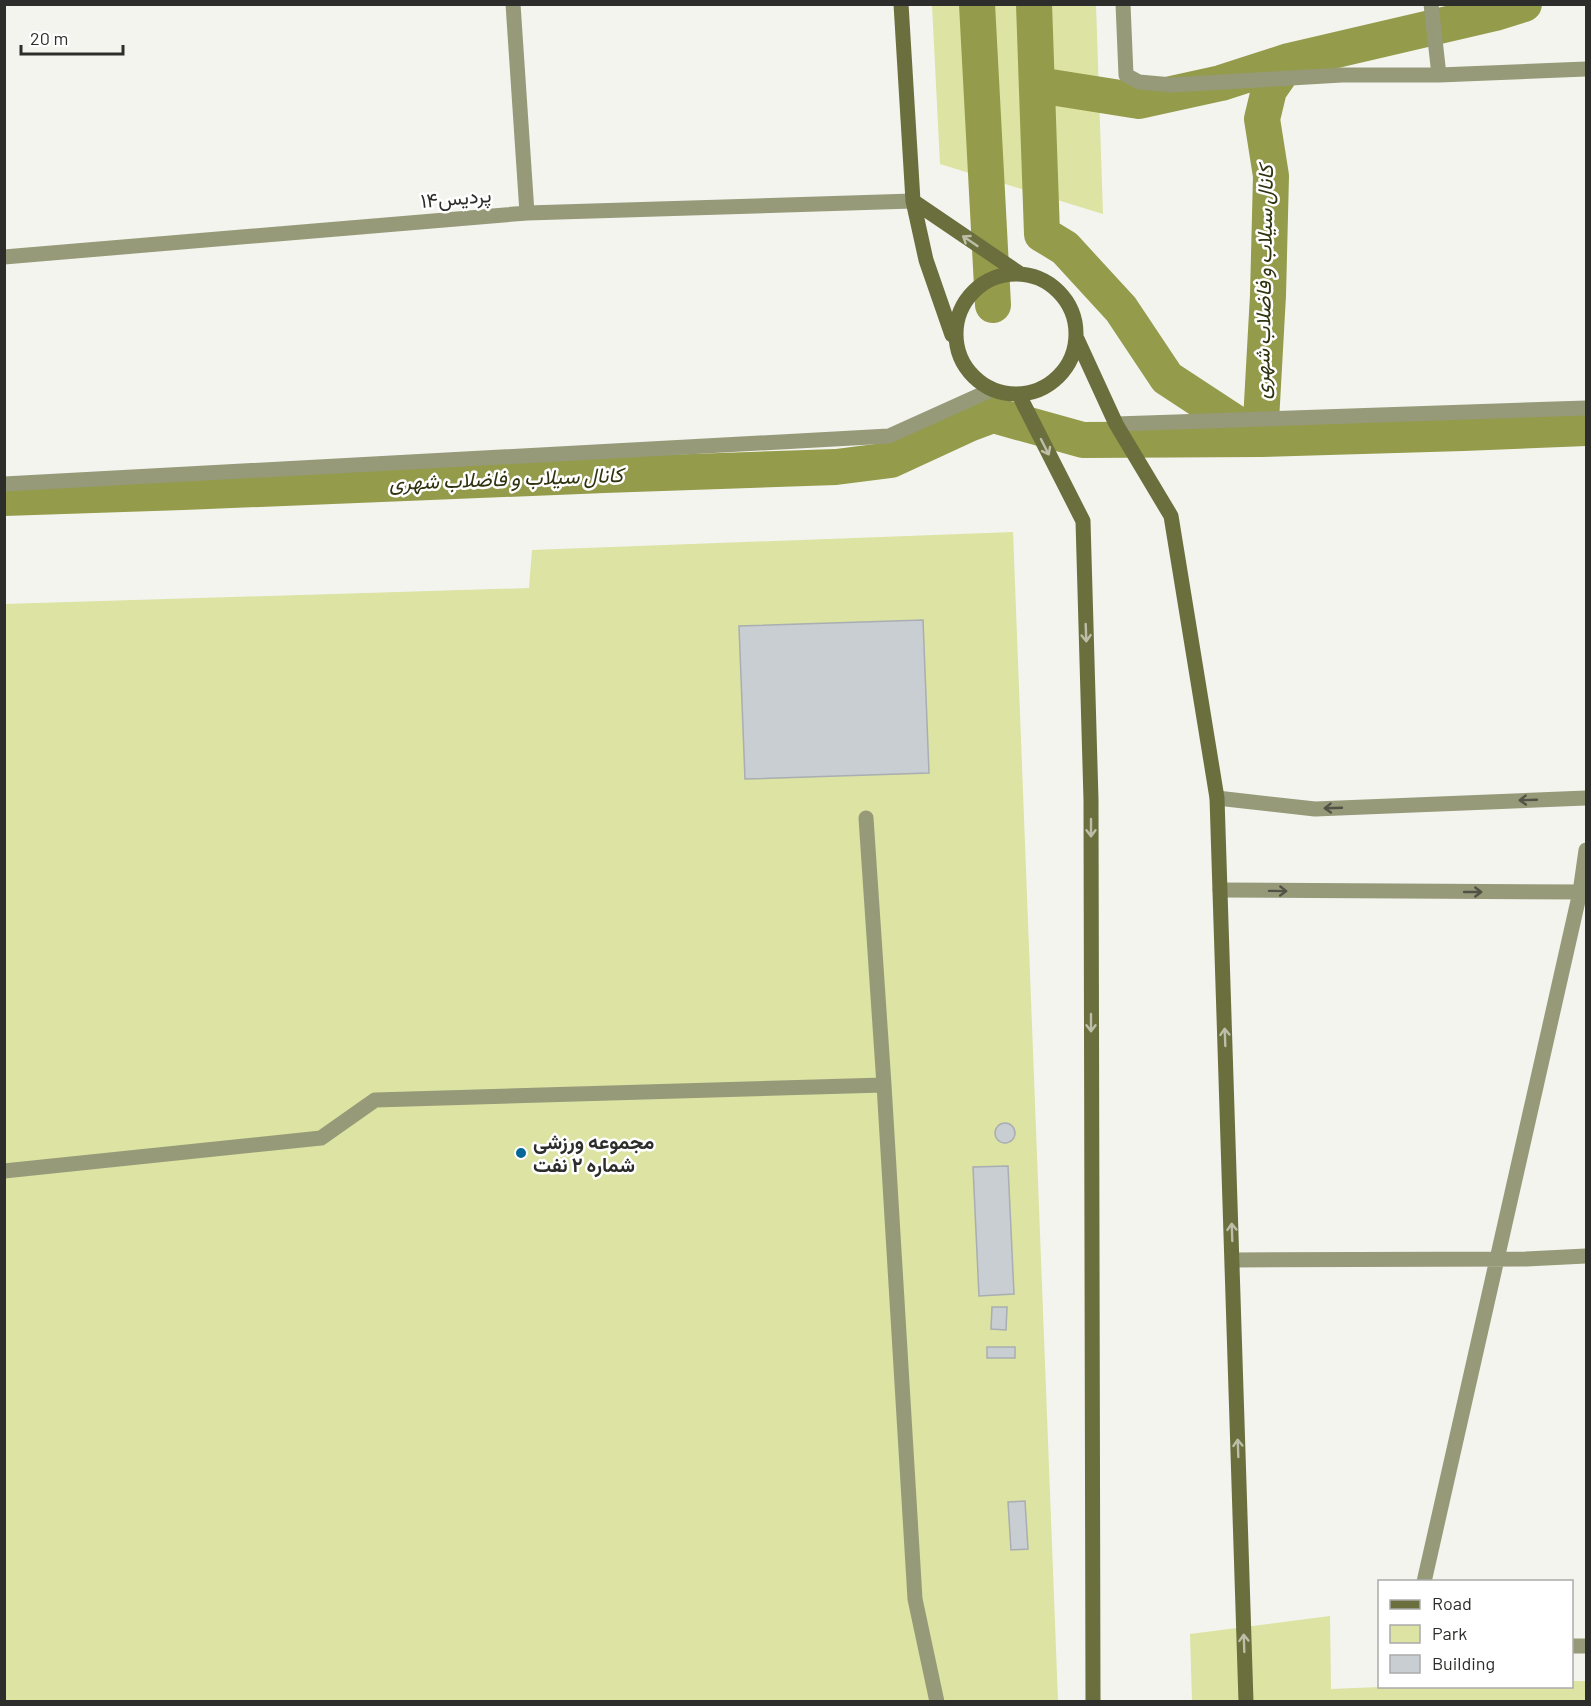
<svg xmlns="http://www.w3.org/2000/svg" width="1591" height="1706" viewBox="0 0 1591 1706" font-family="Barlow,Vazirmatn,sans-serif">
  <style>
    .green { fill: #dce3a3 }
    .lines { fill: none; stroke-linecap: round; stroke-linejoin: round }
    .canal { stroke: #949b4a; stroke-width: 36 }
    .building { fill: #c9ced2; stroke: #a8aeb1; stroke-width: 1.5 }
    .lane { stroke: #969a79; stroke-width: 15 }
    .street { stroke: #969a79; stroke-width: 15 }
    .secondary { stroke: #6b6f3d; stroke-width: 15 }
    .oneway { stroke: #bcbea8 }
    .oneway2 { stroke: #525346 }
    .poi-dot { fill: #036896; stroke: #fff; stroke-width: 2 }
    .labels { text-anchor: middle; stroke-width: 5; stroke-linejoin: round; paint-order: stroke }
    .street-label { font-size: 20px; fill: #2d2d2b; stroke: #fff }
    .poi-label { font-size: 20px; font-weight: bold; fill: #2d2d2b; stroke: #fff; text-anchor: start }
    .water-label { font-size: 21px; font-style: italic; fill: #30330f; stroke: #fff }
  </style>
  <rect width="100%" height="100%" fill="#f3f4ee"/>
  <path class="green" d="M932,5H1096L1103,214L940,164Z
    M1013,532L1058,1701H5L4,604L529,588L532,550Z
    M1330,1616L1331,1689L1402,1686H1572V1681H1586V1701H1192L1190,1634Z"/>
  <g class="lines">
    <path class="canal" d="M977,4L993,305
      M1034,4L1042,234L1065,248L1121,309L1167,378L1260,439L1268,295L1271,176L1262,119L1269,90L1289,61
      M1038,85L1139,101L1221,83L1289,61L1495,13L1524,4
      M4,498L183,492L604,475L836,467L891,460L969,424L993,415L1083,440L1260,439L1463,433L1586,428"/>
  </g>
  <path class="building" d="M923,620L929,773L745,779L739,626Z
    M995 1133a10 10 0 1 1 20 0a10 10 0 1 1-20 0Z
    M1008,1166L1014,1294L979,1296L973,1167Z
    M992,1307H1007L1006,1330L991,1329Z
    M987,1347H1015V1358H987Z
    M1025,1501L1028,1549L1011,1550L1008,1502Z"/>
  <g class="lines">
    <path class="lane" d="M866,818L884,1085
      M4,1171L321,1138L375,1100L884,1085L915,1599L937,1702"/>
    <path class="street" d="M513,4L527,213
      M1123,4L1126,75L1139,82L1172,85L1342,75H1439L1586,69
      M1431,4L1439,75
      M4,257L527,213L913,201
      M1116,424L1586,408
      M4,484L889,436L991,390
      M1217,798L1315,809L1586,798
      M1220,890L1586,892
      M1233,1260L1526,1259L1586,1256
      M1424,1582L1580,892L1586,850
      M1572,1646H1586"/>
    <path class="secondary" d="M901,4L913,201
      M956 334a60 60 0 1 1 120 0a60 60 0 1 1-120 0Z
      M952,335L926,260L913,201L1019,273
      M1077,339L1116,424L1171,516L1217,798L1246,1702
      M1019,395L1083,521L1091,800L1093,1702"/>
  </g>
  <defs><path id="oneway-shaft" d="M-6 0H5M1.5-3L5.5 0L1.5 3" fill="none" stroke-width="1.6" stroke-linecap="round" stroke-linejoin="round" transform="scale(1.5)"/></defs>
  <g class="oneway">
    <use href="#oneway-shaft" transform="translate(970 241) rotate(-146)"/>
    <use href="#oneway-shaft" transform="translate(1045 447) rotate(63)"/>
    <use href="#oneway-shaft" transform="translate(1086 633) rotate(88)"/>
    <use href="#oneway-shaft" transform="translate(1091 828) rotate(90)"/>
    <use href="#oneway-shaft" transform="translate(1091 1023) rotate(90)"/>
    <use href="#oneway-shaft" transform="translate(1225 1037) rotate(-92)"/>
    <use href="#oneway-shaft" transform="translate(1232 1232) rotate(-92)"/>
    <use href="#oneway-shaft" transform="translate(1238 1448) rotate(-92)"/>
    <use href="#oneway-shaft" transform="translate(1244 1643) rotate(-92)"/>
  </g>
  <g class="oneway2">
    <use href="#oneway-shaft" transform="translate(1528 800) rotate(178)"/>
    <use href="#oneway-shaft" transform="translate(1333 808) rotate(178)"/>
    <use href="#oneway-shaft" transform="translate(1278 891) rotate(1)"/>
    <use href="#oneway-shaft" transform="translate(1473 892)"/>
  </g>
  <circle class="poi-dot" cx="521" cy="1153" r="6"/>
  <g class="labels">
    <g class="street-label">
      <text transform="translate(456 198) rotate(-5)" y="7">پردیس۱۴</text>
    </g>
    <g class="poi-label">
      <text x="533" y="1149">مجموعه ورزشی<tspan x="533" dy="23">شماره ۲ نفت</tspan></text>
    </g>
    <g class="water-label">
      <text transform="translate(1264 282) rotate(-89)" y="7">کانال سیلاب و فاضلاب شهری</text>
      <text transform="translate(506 479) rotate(-2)" y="7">کانال سیلاب و فاضلاب شهری</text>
    </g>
  </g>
  <rect width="1591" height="1706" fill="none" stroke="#2d2d2b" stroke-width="12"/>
  <rect x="1378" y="1580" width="195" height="108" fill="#ffffff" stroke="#ababaa" stroke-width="1.5"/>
  <rect x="1390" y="1600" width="30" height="9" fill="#6b6f3d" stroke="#ababaa" stroke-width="1.5"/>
  <text x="1432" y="1610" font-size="18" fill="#2d2d2b">Road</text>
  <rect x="1390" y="1625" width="30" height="18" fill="#dce3a3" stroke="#ababaa" stroke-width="1.5"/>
  <text x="1432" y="1640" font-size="18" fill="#2d2d2b">Park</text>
  <rect x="1390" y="1655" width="30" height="18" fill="#c9ced2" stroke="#ababaa" stroke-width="1.5"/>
  <text x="1432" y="1670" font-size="18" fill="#2d2d2b">Building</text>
  <path d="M21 45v9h102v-9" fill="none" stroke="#2d2d2b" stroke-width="3"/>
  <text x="30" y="45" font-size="18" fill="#2d2d2b" stroke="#ffffff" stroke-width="4.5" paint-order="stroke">20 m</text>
</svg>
